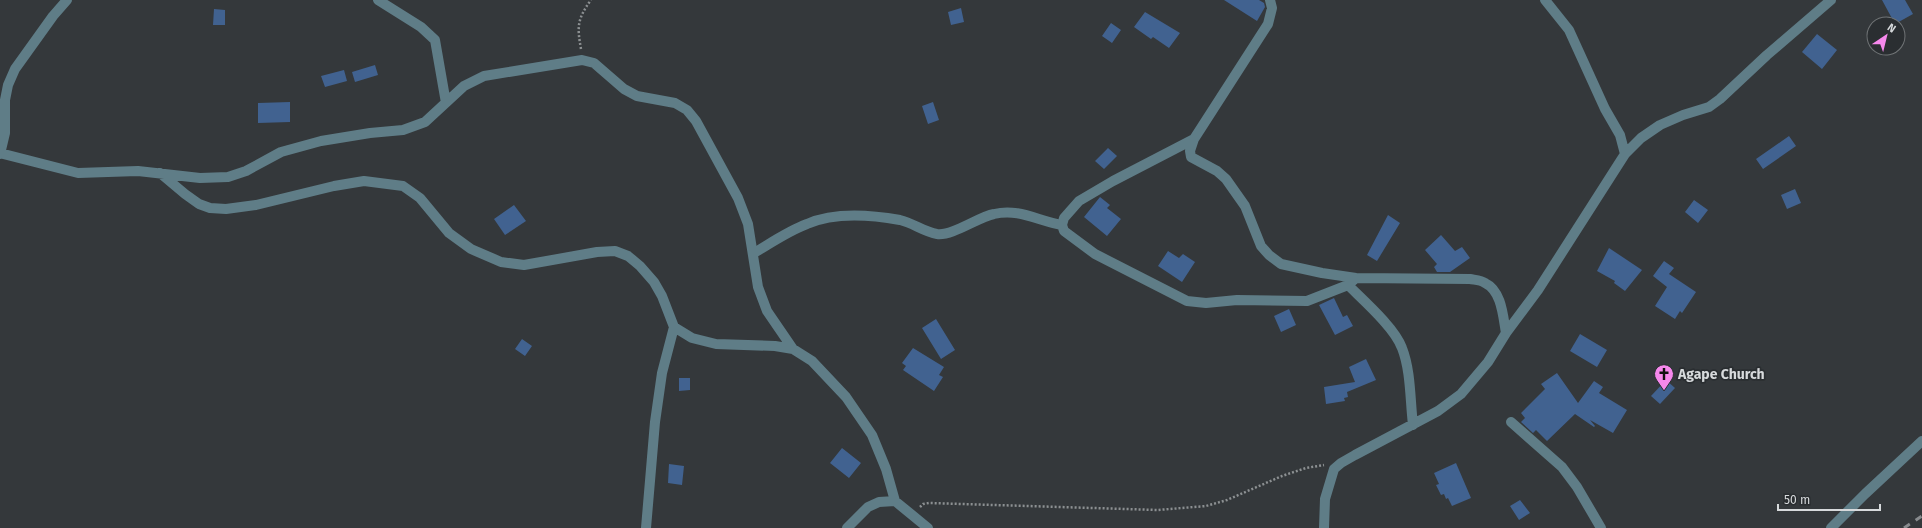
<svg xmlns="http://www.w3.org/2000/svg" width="1922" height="528" viewBox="0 0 1922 528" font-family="'Fira Sans',sans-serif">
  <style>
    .building { fill: #416290 }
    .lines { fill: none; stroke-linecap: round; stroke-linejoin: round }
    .path { stroke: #8c9092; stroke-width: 2.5; stroke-dasharray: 2 2; stroke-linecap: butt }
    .minor { stroke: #5f7d87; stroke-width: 10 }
    .rail { stroke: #888b8e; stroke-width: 3; stroke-dasharray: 7 7; stroke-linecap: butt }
    .labels { text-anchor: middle; stroke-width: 3.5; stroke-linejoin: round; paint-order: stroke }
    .poi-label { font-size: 14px; font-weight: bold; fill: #d7dadc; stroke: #2a2e31; text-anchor: start }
  </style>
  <rect width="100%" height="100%" fill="#34383b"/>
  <path class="building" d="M1224,0H1259L1264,3L1265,7L1257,21Z
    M1882,0H1905L1913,14L1895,24Z
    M961,8L964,22L951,25L948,12Z
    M214,9L225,10V25H213Z
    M1145,12L1180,33L1169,48L1153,37L1151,39L1134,27Z
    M1111,23L1121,30L1112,43L1102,36Z
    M1817,34L1837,50L1822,69L1802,52Z
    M375,65L378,75L355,82L352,72Z
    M344,70L347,81L325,87L321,76Z
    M290,102V122L258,123V103Z
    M933,102L939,120L928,124L922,106Z
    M1789,136L1796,146L1763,169L1756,159Z
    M1108,148L1117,156L1104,169L1095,161Z
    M1795,189L1801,203L1787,209L1781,195Z
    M1100,197L1110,205L1107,208L1121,219L1107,236L1084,217Z
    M1694,200L1708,210L1698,223L1685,212Z
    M514,205L526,221L505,235L494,219Z
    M1388,215L1400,223L1377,261L1367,255Z
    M1441,235L1455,251L1462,247L1470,258L1450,272H1437L1434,267L1437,264L1425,250Z
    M1609,248L1642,270L1625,291L1614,283L1615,281L1597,271Z
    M1168,251L1179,258L1183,254L1195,262L1182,282L1158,266Z
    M1664,261L1674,268L1669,274L1696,292L1682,313L1680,311L1675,319L1655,306L1667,287L1653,276Z
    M1334,298L1343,317L1347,315L1353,326L1335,335L1319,305Z
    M1289,309L1296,325L1281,332L1274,316Z
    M936,319L955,350L941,359L922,328Z
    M1580,334L1607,350L1597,367L1570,351Z
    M522,339L532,346L525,356L515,349Z
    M913,348L944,367L939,375L943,377L934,391L903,370L906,366L902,363Z
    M1366,359L1376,380L1347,392L1348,397L1344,398L1345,401L1326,404L1324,387L1355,382L1349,367Z
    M1557,373L1578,403L1594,381L1603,387L1599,393L1627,410L1613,433L1590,420L1595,426L1594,427L1575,414L1547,441L1536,430L1533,433L1521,422L1525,418L1521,413L1545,389L1541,384Z
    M679,378H690V390L679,391Z
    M1666,380L1675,388L1660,404L1651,396Z
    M842,448L861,463L849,478L830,463Z
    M1456,463L1471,498L1452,506L1448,498L1446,499L1444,494L1441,495L1436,485L1439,484L1434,473Z
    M669,464L684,466L682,485L668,483Z
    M1520,500L1530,513L1519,520L1510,506Z"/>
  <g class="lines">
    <path class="path" d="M581,49C577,27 577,19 591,0
      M920,507L923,504L929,503L1158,510L1206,506L1227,500L1282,476L1306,468L1324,465"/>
    <path class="minor" d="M378,0L421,27L435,40L446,103
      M1270,0L1272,8L1268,24L1194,139L1190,151L1191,157L1217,171L1226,179L1245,206L1261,246L1269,255L1281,264L1322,273L1356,278L1470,279C1475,280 1481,280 1485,283C1502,291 1503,317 1506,333
      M1545,0L1569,30L1605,109L1620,135L1625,154
      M1194,139L1113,181L1079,201L1064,218L1062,225L1064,231L1095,254L1187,301L1206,303L1237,300L1307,301L1348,285L1356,278
      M0,153L78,173L138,171L200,178L228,177L246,171L281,152L321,141L370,133L403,130L425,122L464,86L484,76L582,60L594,63L624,89L637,96L675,103L687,110L696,121L738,198L748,224L758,287L767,311L793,349
      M0,154L5,133V100L8,85L15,69L53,16L67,0
      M160,173L185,194L199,204L210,208L226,209L256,205L334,186L364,181L403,186L420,198L449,233L471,249L501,262L524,265L597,252L615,251L628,256L640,266L654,282L662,296L674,327L692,338L716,344L775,346L793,349L812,361L846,397L872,435L886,469L895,501
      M754,253C771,243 788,231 807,224C834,212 872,215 900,220C913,223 924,232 937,234C953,236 978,217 994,214C1019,208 1038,221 1062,225
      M1348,285C1363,300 1395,328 1402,348C1411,371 1410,400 1413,425
      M1511,422L1562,467L1577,487L1601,528
      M646,528L655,422L662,373L674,327
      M847,528L868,507L879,502L895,501L928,528
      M1324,528L1325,499L1334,469L1341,463L1355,455L1438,411L1461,394L1488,362L1506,333L1538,290L1625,154L1641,138L1660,125L1683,115L1709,107L1720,99L1767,55L1831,0
      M1831,528L1865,494L1922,441"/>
    <path class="rail" d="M1904,528L1922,516"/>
  </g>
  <defs>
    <symbol id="church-pin" viewBox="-11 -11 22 30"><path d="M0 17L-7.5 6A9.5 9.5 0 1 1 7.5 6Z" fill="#f688ec" stroke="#2a2e31"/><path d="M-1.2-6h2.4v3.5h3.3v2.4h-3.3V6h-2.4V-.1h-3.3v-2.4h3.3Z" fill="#111"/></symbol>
  </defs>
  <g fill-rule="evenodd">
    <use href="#church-pin" x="1653" y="363" width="22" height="30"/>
  </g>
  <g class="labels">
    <g class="poi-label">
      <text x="1678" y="379">Agape Church</text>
    </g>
  </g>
  <g transform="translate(1886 36) rotate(35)"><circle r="19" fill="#2a2e31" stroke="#6f7375"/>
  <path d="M0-3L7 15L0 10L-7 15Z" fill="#f688ec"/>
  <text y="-6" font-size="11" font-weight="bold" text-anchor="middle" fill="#d7dadc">N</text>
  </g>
  <path d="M1778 504v6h102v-6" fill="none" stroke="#d7dadc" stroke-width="2"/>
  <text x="1784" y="504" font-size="12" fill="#d7dadc" stroke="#2a2e31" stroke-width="3" paint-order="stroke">50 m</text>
</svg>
